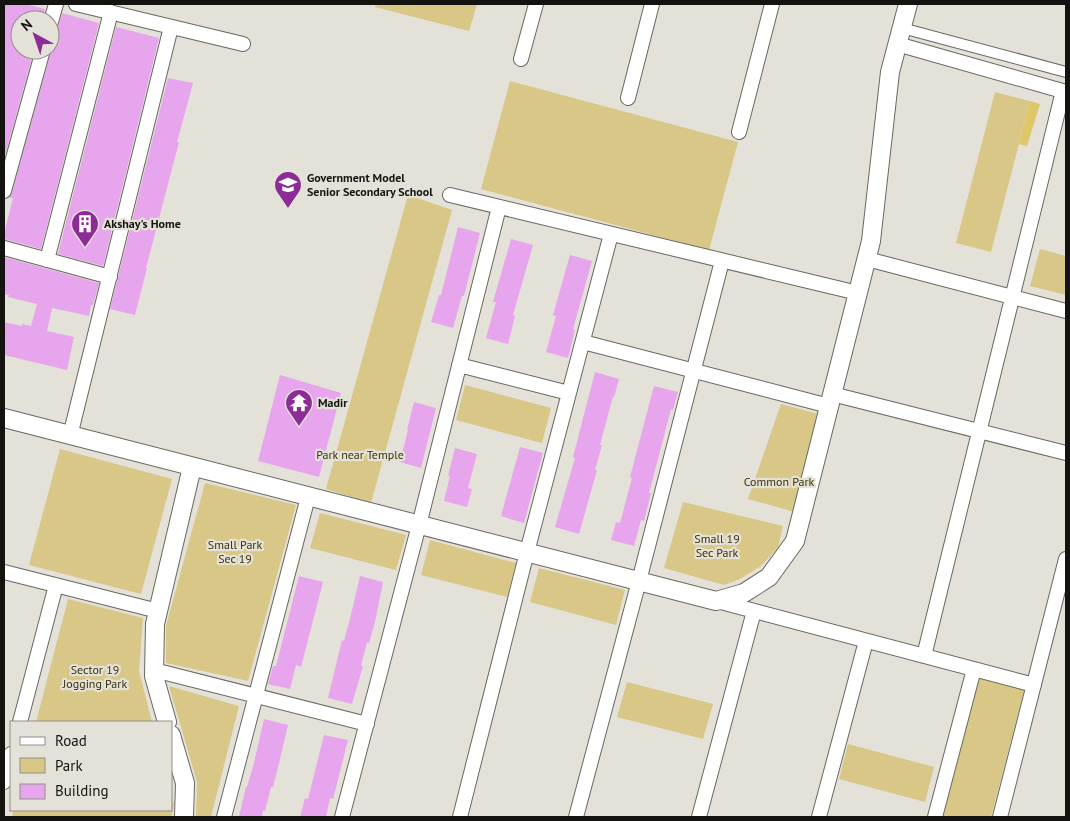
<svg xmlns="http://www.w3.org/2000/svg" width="1070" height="821" viewBox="0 0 1070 821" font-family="'PT Sans',sans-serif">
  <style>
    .green { fill: #d8c786 }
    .water { fill: #dfc768 }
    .building { fill: #e6a5ec }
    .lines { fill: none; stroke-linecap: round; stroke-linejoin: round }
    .pedestrian-casing { stroke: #69675f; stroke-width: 12 }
    .minor-casing { stroke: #69675f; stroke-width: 16 }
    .tertiary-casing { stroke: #69675f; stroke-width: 20 }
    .pedestrian { stroke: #fff; stroke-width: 10 }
    .minor { stroke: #fff; stroke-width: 14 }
    .tertiary { stroke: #fff; stroke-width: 18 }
    .labels { text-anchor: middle; stroke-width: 4.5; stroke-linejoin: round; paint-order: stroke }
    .poi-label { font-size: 12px; font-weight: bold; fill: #141310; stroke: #e4e1d8; text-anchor: start }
    .park-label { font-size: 12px; fill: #3b3106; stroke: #e4e1d8 }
  </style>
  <rect width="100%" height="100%" fill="#e4e1d8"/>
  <path class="green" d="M376,4H477L469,31L375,7Z
    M510,81L738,142L709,250L481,189Z
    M995,92L1030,101L991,252L956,243Z
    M408,195L452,210L371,503L326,489Z
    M1040,249L1066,256V295L1030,286Z
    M465,385L551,408L542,443L456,420Z
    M781,404L822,415L795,512L748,499Z
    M60,449L172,479L141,594L29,565Z
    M205,483L296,505L248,681L166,663V626Z
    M683,502L783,526L778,547L761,566L740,579L724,585L664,568Z
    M320,513L406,535L396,570L310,548Z
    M430,540L516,563L507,597L421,575Z
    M539,568L625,590L616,625L530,602Z
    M68,599L143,618L139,671L152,722H36Z
    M979,678L1025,687L991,817H943Z
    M627,682L713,704L703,739L617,717Z
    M169,686L239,706L211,817H196L197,782Z
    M848,744L934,767L925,802L839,779Z
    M171,795L174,805L171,817H12L13,810H171Z"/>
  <path class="water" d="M1030,101L1040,104L1027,146L1019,144Z"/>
  <path class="building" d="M4,4H25L45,9L42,20H20V50H34L4,159Z
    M62,13L99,23L41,249L4,239V234L13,198H9L12,193L51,52L56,31L58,27Z
    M116,27L159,38L103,266L58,254Z
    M168,78L193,83L177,142H179L146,268H147L135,315L110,309Z
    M458,227L480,233L464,296H462L453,328L431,322L439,295H441Z
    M511,239L533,245L513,315L515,316L508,344L486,338L496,302H493Z
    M570,255L592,261L573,329L575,330L568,358L546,352L556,316L553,315Z
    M4,257L99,283L93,305H91L89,316L52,308L47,331L74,337L67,370L4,355V322L22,326V324L31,326L37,304L8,297L9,295L4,294Z
    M595,372L619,379L614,397L613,396L600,445H602L595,470H597L579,534L555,527L575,458L573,457Z
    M280,375L341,393L319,477L258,461Z
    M654,386L678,392L673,410L671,409L659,455L649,493H651L644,521L641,520L634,546L611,540L616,522L620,523L632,478L630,477Z
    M414,402L436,408L421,468L400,462L408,430H407Z
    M520,447L543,453L524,523L501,516Z
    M455,448L477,454L468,488L472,489L467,507L444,501L450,476H448Z
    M299,576L323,582L301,667L296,665L290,689L268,684L273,666H276Z
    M360,576L383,582L375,622L369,643L367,642L361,666H363L352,704L328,698L342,640L344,641L350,619Z
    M264,719L288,725L279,763L273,787H271L265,811L263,810L262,817H239L246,787H247L254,763Z
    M324,735L348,740L333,799L330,798L326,817H300L305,798L308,799Z"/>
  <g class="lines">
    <defs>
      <path id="pedestrian" d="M902,28L1066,72"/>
      <path id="minor" d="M76,4L243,44
        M50,25L56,4
        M897,44L1066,92
        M521,59L536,4
        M628,98L652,4
        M739,132L772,4
        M4,191L43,50
        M450,195L858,293
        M4,248L110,277
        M867,259L1066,311
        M47,260L111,12
        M583,342L829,406
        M459,365L569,393
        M832,394L1066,453
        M70,436L171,27
        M4,572L158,611
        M717,601L1034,685
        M924,656L1063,91
        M154,670L367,724
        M20,722L56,585
        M4,782L11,754
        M224,817L308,497
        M342,817L419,525L499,207
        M460,817L527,552L611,234
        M576,817L639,581L722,261
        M699,817L754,611
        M819,817L866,641
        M935,817L974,669
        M1000,817L1066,559"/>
      <path id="tertiary" d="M4,418L716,601L744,593L769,577L795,541L871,241L890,72L908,4
        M167,722L154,676L155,624L192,467
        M171,735L185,783L184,817"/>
    </defs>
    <use href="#pedestrian" class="pedestrian-casing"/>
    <use href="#minor" class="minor-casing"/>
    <use href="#tertiary" class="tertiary-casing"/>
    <use href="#pedestrian" class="pedestrian"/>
    <use href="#minor" class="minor"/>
    <use href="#tertiary" class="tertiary"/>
  </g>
  <defs>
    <symbol id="school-pin" viewBox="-11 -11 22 30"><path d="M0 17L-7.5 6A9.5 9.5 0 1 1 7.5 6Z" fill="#8c2d97" stroke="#e4e1d8"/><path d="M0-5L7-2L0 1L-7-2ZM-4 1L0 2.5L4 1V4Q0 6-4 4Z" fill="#fff"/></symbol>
    <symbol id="building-pin" viewBox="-11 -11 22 30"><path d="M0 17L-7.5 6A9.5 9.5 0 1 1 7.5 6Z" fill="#8c2d97" stroke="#e4e1d8"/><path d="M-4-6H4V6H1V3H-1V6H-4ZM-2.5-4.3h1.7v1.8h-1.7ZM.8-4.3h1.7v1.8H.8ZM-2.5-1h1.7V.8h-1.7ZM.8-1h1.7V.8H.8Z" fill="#fff"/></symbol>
    <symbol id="temple-pin" viewBox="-11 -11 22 30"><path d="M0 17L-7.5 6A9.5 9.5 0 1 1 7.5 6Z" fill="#8c2d97" stroke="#e4e1d8"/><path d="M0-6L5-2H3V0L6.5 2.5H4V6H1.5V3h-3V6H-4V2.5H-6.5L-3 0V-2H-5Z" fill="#fff"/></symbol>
  </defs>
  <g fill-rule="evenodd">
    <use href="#school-pin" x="272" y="169" width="32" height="43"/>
    <use href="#building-pin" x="69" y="208" width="32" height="43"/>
    <use href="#temple-pin" x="283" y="387" width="32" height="43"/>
  </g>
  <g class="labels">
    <g class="poi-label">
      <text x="307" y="182">Government Model<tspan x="307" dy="14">Senior Secondary School</tspan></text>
      <text x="104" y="228">Akshay's Home</text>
      <text x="318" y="407">Madir</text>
    </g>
    <g class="park-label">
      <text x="360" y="459">Park near Temple</text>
      <text x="779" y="486">Common Park</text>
      <text x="717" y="543">Small 19<tspan x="717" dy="14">Sec Park</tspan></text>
      <text x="235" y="549">Small Park<tspan x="235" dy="14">Sec 19</tspan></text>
      <text x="95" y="674">Sector 19<tspan x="95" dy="14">Jogging Park</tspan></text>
    </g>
  </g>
  <rect width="1070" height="821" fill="none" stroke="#141310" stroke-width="10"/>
  <rect x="10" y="721" width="162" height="90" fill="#e4e1d8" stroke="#918f88"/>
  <rect x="20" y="737" width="25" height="8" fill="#ffffff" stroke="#918f88"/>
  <text x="55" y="746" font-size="15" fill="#141310">Road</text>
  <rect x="20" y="758" width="25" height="15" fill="#d8c786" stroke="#918f88"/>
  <text x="55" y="771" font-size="15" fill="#141310">Park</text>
  <rect x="20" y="784" width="25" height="15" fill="#e6a5ec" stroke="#918f88"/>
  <text x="55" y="796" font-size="15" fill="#141310">Building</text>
  <g transform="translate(35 35) rotate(320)"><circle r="24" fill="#e4e1d8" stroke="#918f88"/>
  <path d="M0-4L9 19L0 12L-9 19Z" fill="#8c2d97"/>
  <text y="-8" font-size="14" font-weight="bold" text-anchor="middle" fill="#141310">N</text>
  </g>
</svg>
